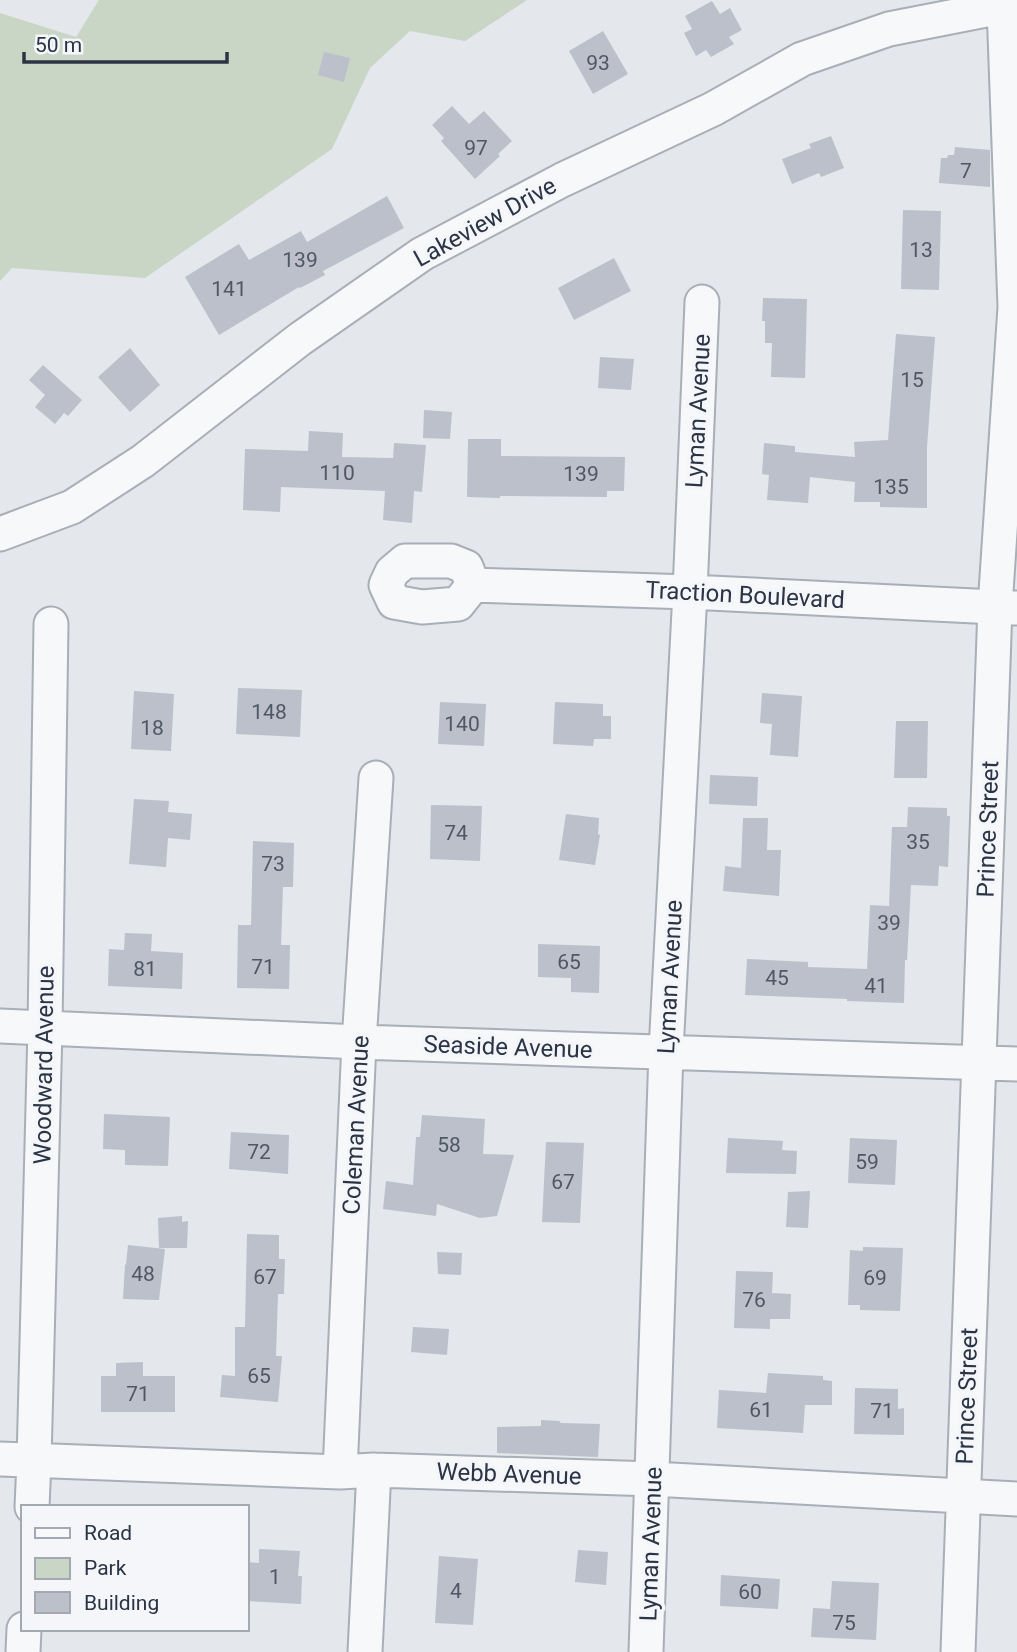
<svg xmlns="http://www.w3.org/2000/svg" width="1017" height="1652" viewBox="0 0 1017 1652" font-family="Roboto,sans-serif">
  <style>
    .green { fill: #c9d6c5 }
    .building { fill: #bbc0ca }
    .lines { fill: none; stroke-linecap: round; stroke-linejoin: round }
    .minor-casing { stroke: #a9aeb7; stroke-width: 37 }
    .minor { stroke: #f7f8fa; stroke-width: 33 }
    .labels { text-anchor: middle; stroke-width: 7; stroke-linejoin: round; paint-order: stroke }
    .number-label { font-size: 21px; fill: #4f5766 }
    .street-label { font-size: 24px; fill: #2b3445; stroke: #f4f6f9 }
  </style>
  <rect width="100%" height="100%" fill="#e4e7ec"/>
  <path class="green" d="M99,0H527L465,41L410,31L370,68L332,149L145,278L12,268L0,281V13L76,37Z"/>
  <path class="building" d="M712,1L720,14L730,8L742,30L729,37L734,44L711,57L706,50L696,56L684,33L692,29L685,16Z
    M603,31L628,74L593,94L569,51Z
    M324,52L350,58L344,82L318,75Z
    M452,106L469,124L484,111L512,141L498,154L500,156L475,179L441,141L444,138L432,125Z
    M831,136L844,168L821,177L819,173L792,184L782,159L811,148L809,144Z
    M955,147L990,150V187L939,183L941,158H947L948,155H954Z
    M387,196L404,228L323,271L325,275L300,288L299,287L219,335L185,277L239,244L249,260L301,231L307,242Z
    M903,210L941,211L939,290L901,289Z
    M614,258L631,291L574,320L558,288Z
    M763,298L807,299L805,378L771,377L772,343H765V321H762Z
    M896,334L935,337L927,447V508L880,507V502H854L855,482L810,477L808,503L767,500L769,475L762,474L764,443L795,446V452L855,457L854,442L888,440Z
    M130,348L160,385L130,412L98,377Z
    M600,357L634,359L631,390L598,388Z
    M43,365L82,400L68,416L64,413L55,424L35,407L45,395L29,380Z
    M424,410L452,412L450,439L423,438Z
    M309,431L343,433L342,457L393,458L394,443L426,445L422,492L414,491L412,523L383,520L385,491L281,487L280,512L243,510L245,449L308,451Z
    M468,439H501V456L625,457L624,491H607V497L500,496V498L467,497Z
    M238,688L302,690L300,737L236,734Z
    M134,691L174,694L171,751L131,749Z
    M762,693L802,696L798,757L770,755L772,724L760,723Z
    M440,702L486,704L484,746L438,744Z
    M555,702L603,704V716H611V739H594L593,746L553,744Z
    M896,721H928L927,778H894Z
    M710,775L758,777L757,806L709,804Z
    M134,799L169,801L168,812L192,814L190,840L168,838L166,867L129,864Z
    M431,805L482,806L480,861L430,859Z
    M908,807L947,808V816H950L948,867L939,866L938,886L911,885L907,960H905L904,1003L847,1001V999L745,995L747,959L808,962V967L867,969L870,905L889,906L892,827H907Z
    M566,814L599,818L598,834L600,835L595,865L559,860Z
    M743,818H768L767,850H781L779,896L723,891L725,866L741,868Z
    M253,841L294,843L293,887H283L281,945H290L289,989L237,988L238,925H251Z
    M125,933L152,934L151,951L183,953L182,989L108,986L109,949L124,950Z
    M538,944L600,946L599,993L571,992V978L538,977Z
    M104,1114L170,1117L168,1166L125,1165V1150L103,1149Z
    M422,1115L485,1119L483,1154L514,1155L497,1216L480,1218L437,1204L436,1216L383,1209L386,1181L413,1185L416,1137H420Z
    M231,1132L289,1135L288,1174L229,1169Z
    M728,1138L783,1141L782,1150L797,1151L796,1174L726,1173Z
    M850,1138L897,1140L895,1185L848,1183Z
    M546,1142L584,1143L580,1223L542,1222Z
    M810,1191L808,1228L786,1227L788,1192Z
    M182,1216V1222L188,1221L187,1248H159L158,1218Z
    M247,1234L279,1235V1259H285L284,1294H278L276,1356H282L278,1402L220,1397L222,1375L235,1376V1327H245Z
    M128,1245L165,1249L159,1300L123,1299L125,1265L126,1264Z
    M863,1247L903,1248L900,1311L860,1310V1305H848L850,1250L863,1251Z
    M437,1252L462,1253L461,1275L438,1274Z
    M736,1271L773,1272L772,1293L791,1294L790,1319H770V1329L734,1328Z
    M413,1327L449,1329L447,1355L411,1352Z
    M143,1362V1376H175V1412H101V1376H116V1363Z
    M768,1373L823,1376V1380L832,1381V1405H805L803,1433L717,1428L719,1390L766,1393Z
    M855,1388L898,1389V1409L904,1408V1435L854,1434Z
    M541,1420L559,1421L561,1423L600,1424L598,1457L497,1453V1427L541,1426Z
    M259,1549L300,1551L298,1576H302L301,1604L247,1601L248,1562L259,1563Z
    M578,1550L608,1552L606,1585L575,1582Z
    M439,1556L478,1559L473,1625L435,1623Z
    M721,1575L780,1579L778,1609L720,1606Z
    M832,1581L879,1583L876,1640L811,1637L813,1608L830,1609Z"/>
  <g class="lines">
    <defs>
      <path id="minor" d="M0,534L72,507L143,461L300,339L422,254L562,180L713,109L802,59L889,29L1017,4
        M473,585L458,604L422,607L394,602L386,585L392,572L405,561H451L466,567L473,585L690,592L1015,608
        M0,1026L359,1042L1017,1064
        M0,1459L340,1472L374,1470L653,1479L1017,1499
        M340,1472L359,1042L376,778
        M32,1507L34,1461L45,1028L51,624
        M23,1652L24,1629
        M365,1652L374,1470
        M646,1652L666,1051L690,592L702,302
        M958,1652L995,607L1015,307L1004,7"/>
    </defs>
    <use href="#minor" class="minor-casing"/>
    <use href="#minor" class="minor"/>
  </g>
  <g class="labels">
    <g class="number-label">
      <text x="598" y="70">93</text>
      <text x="476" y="155">97</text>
      <text x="966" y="178">7</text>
      <text x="921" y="257">13</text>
      <text x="300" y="267">139</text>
      <text x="229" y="296">141</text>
      <text x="912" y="387">15</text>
      <text x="337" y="480">110</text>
      <text x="581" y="481">139</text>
      <text x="891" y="494">135</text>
      <text x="269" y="719">148</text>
      <text x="462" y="731">140</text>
      <text x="152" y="735">18</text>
      <text x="456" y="840">74</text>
      <text x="918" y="849">35</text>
      <text x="273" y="871">73</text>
      <text x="889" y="930">39</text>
      <text x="569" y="969">65</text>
      <text x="263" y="974">71</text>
      <text x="145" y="976">81</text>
      <text x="777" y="985">45</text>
      <text x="876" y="993">41</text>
      <text x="449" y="1152">58</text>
      <text x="259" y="1159">72</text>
      <text x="867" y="1169">59</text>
      <text x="563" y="1189">67</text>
      <text x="143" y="1281">48</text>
      <text x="265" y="1284">67</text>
      <text x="875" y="1285">69</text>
      <text x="754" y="1307">76</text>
      <text x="259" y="1383">65</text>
      <text x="138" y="1401">71</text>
      <text x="761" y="1417">61</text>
      <text x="882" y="1418">71</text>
      <text x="275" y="1584">1</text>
      <text x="456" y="1598">4</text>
      <text x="750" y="1599">60</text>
      <text x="844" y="1630">75</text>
    </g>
    <g class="street-label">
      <text transform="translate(485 222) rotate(-29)" y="8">Lakeview Drive</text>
      <text transform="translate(698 411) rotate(-87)" y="8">Lyman Avenue</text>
      <text transform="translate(745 595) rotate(3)" y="8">Traction Boulevard</text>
      <text transform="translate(988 829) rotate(-88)" y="8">Prince Street</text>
      <text transform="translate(670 977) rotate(-87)" y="8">Lyman Avenue</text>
      <text transform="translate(508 1047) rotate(2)" y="8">Seaside Avenue</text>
      <text transform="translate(44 1065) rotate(-89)" y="8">Woodward Avenue</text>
      <text transform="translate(356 1125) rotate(-87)" y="8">Coleman Avenue</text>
      <text transform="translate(967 1396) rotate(-88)" y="8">Prince Street</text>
      <text transform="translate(509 1474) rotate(2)" y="8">Webb Avenue</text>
      <text transform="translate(651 1544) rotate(-88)" y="8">Lyman Avenue</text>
    </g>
  </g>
  <rect x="21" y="1505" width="228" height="126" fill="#f4f6f9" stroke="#a4a8b1" stroke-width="2"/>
  <rect x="35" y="1528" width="35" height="10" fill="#f7f8fa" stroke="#a4a8b1" stroke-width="2"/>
  <text x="84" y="1540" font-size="21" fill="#2b3445">Road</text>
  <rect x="35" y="1558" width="35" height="21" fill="#c9d6c5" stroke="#a4a8b1" stroke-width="2"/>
  <text x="84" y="1575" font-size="21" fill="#2b3445">Park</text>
  <rect x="35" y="1592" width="35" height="21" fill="#bbc0ca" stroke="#a4a8b1" stroke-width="2"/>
  <text x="84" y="1610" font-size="21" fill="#2b3445">Building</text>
  <path d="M24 52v10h203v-10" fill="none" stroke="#2b3445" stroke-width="3.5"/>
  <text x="35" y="52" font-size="21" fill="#2b3445" stroke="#f4f6f9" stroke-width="5" paint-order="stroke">50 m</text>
</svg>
